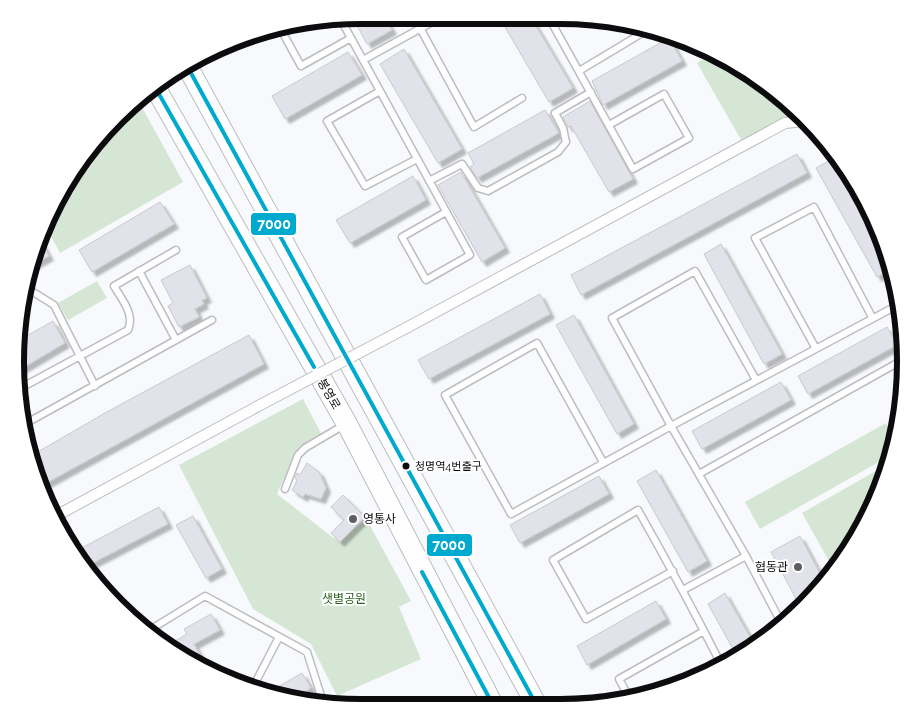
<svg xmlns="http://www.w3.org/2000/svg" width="921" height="723" viewBox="0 0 921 723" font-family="Raleway,'Noto Sans KR',sans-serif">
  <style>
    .green { fill: #d6e6d4 }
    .building { fill: #e2e2eb; stroke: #c9cacc; filter: url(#shadow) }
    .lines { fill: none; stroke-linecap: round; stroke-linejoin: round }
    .service-casing { stroke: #bcbdc0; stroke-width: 9 }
    .pedestrian-casing { stroke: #bcbdc0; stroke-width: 12 }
    .primary-casing { stroke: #bcbdc0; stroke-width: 22 }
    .service { stroke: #fefeff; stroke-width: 6 }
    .pedestrian { stroke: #fefeff; stroke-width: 10 }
    .primary { stroke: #fefeff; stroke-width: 20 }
    .pedestrian-bridge-casing { stroke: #bcbdc0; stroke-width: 12; stroke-linecap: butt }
    .pedestrian-bridge { stroke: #fefeff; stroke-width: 10 }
    .bus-1-casing { stroke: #fff; stroke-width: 8 }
    .bus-1 { stroke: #00a9ce; stroke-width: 4 }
    .bus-dot { fill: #0c0c0e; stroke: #fff; stroke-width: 2 }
    .poi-dot { fill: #5e5f61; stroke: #fff; stroke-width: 2 }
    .labels { text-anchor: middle; stroke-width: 4; stroke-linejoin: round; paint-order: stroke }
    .bus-label { font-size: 11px; fill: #0c0c0e; stroke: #fff; text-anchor: start }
    .street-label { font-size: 12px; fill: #0c0c0e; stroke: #fff }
    .poi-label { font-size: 12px; fill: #0c0c0e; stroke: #fff; text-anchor: start }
    .park-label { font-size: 12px; fill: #30651f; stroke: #fff }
    .rim { fill: none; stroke: #0c0c0e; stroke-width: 6 }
    .line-badge { stroke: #fff; stroke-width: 2 }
    .badge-label { font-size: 14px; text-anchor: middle; font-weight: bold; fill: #fff }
  </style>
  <defs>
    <filter id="shadow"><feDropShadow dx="4.5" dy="4.5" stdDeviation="1" flood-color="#0004"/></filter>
  </defs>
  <rect width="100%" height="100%" fill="#f7f9fc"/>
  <path class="green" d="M714,53C748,68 780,92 804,121L785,123L744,145L697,63Z
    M138,100L183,182L60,253L46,227L62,188L117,116Z
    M97,281L107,298L68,320L58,303Z
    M303,399L323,437L295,454L277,494L340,543L355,528L367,520L411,601L399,607L421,659L337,696L311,644L253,609L179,465Z
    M886,423L896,441L893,454L760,529L745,502Z
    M890,463L870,515L839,565L833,568L802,513Z"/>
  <path class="building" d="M362,15H383L392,30L367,44L352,16Z
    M498,15L530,16L573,88L549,102Z
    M669,38L682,61L603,105L592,81Z
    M404,49L462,149L438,163L380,64Z
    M348,52L362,75L285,119L272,96Z
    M590,101L633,179L609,192L571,126L568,127L563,117Z
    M545,110L559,133L477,178L470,167L474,164L468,153Z
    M797,154L807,173L581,295L571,275Z
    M834,158L889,257L892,269L877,277L816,168Z
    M461,172L505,248L482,262L438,185Z
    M413,176L426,200L350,243L336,220Z
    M160,202L174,224L92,272L79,250Z
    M40,240L49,256L28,268L32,259Z
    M721,244L782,354L764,364L704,254Z
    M190,265L207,298L202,300L204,304L195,309L199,317L179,327L168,306L173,303L161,280Z
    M540,294L550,314L429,379L418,360Z
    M574,315L634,424L617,434L556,325Z
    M53,321L65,343L16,372L15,361L18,341Z
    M887,327L897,345L808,394L798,376Z
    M249,335L264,364L41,486L29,457L105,413Z
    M781,382L791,400L702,449L692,431Z
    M307,463L319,472L326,488L321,499L305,494L303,497L292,490L297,481L295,477L297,473L300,475Z
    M656,470L707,561L688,572L637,481Z
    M599,476L609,494L520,543L510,525Z
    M343,495L365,517L340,542L331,533L344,520L331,507Z
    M159,507L168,524L114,552L85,567L74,552Z
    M193,516L222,569L206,578L176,525Z
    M800,536L825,583L801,608L771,552Z
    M725,593L755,646L738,658L708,604Z
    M656,601L666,619L587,665L577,646Z
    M211,614L220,630L194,644L209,671L176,653L170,644L187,634L184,629Z
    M302,673L311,688L290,700L281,697L276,688Z"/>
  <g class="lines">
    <defs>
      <path id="service" d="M548,16L633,169L689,138L664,94L609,125
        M340,18L470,255L426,280L402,237L446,212
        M279,26L301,66L351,38
        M420,28L474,127L522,98
        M363,60L445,15
        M579,71L649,29
        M380,91L327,121L365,186L417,159
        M429,181L462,164L478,188L488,191L558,152L566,142L563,128L555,113L591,92
        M139,271L176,340
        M25,287L54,305L95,386
        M815,347L755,238L814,207L872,317
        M19,389L128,330C135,314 122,300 114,286L176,250
        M23,425L212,320
        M603,462L537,343L445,395L511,514L671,426L612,318L695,271L756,380
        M699,474L899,362
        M285,489L298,455L305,448L344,425
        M673,571L586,619L553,560L638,510C667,561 695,613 722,666
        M683,590L746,556
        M783,626L746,556L671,426L900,304
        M150,629L155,638
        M148,631L205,596L307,652L323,702
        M252,689L279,637
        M630,699L619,679L704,631"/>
      <path id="pedestrian" d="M408,327L785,123L805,121
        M54,517L262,404"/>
      <path id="primary" d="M186,64L537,706
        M155,87L347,424L493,705"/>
    </defs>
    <use href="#service" class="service-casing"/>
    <use href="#pedestrian" class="pedestrian-casing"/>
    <use href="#primary" class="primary-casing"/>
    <use href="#service" class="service"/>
    <use href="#pedestrian" class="pedestrian"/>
    <use href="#primary" class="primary"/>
    <defs>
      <path id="pedestrian-bridge" d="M262,404L408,327"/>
    </defs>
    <use href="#pedestrian-bridge" class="pedestrian-bridge-casing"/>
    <use href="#pedestrian-bridge" class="pedestrian-bridge"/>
    <defs>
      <path id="bus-1" d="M186,64L537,706
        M155,87L314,367
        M422,572L493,705"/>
    </defs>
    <use href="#bus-1" class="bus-1-casing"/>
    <use href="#bus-1" class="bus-1"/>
  </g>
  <circle class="bus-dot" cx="406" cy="466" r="4.5"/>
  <g class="poi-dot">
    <circle cx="353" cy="519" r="5"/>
    <circle cx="798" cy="567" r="5"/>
  </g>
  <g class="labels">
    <g class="bus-label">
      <text x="415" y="470">청명역4번출구</text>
    </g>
    <g class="street-label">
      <text transform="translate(329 394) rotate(60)" y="4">봉영로</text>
    </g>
    <g class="poi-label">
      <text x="363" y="523">영통사</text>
      <text x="788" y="571" text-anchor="end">협동관</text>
    </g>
    <g class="park-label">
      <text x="344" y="603">샛별공원</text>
    </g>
  </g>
  <path d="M0 0H921V723H0ZM361 24H560A337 337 0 0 1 897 361V362A337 337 0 0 1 560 699H361A337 337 0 0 1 24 362V361A337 337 0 0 1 361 24Z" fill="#fff" fill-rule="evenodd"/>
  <path class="rim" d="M361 24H560A337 337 0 0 1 897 361V362A337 337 0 0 1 560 699H361A337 337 0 0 1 24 362V361A337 337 0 0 1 361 24Z"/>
  <g class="line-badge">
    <rect x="250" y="212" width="47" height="24" rx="5" fill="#00a9ce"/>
    <rect x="426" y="533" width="47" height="24" rx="5" fill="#00a9ce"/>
  </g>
  <g class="badge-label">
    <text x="274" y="229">7000</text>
    <text x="449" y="550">7000</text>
  </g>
</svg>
